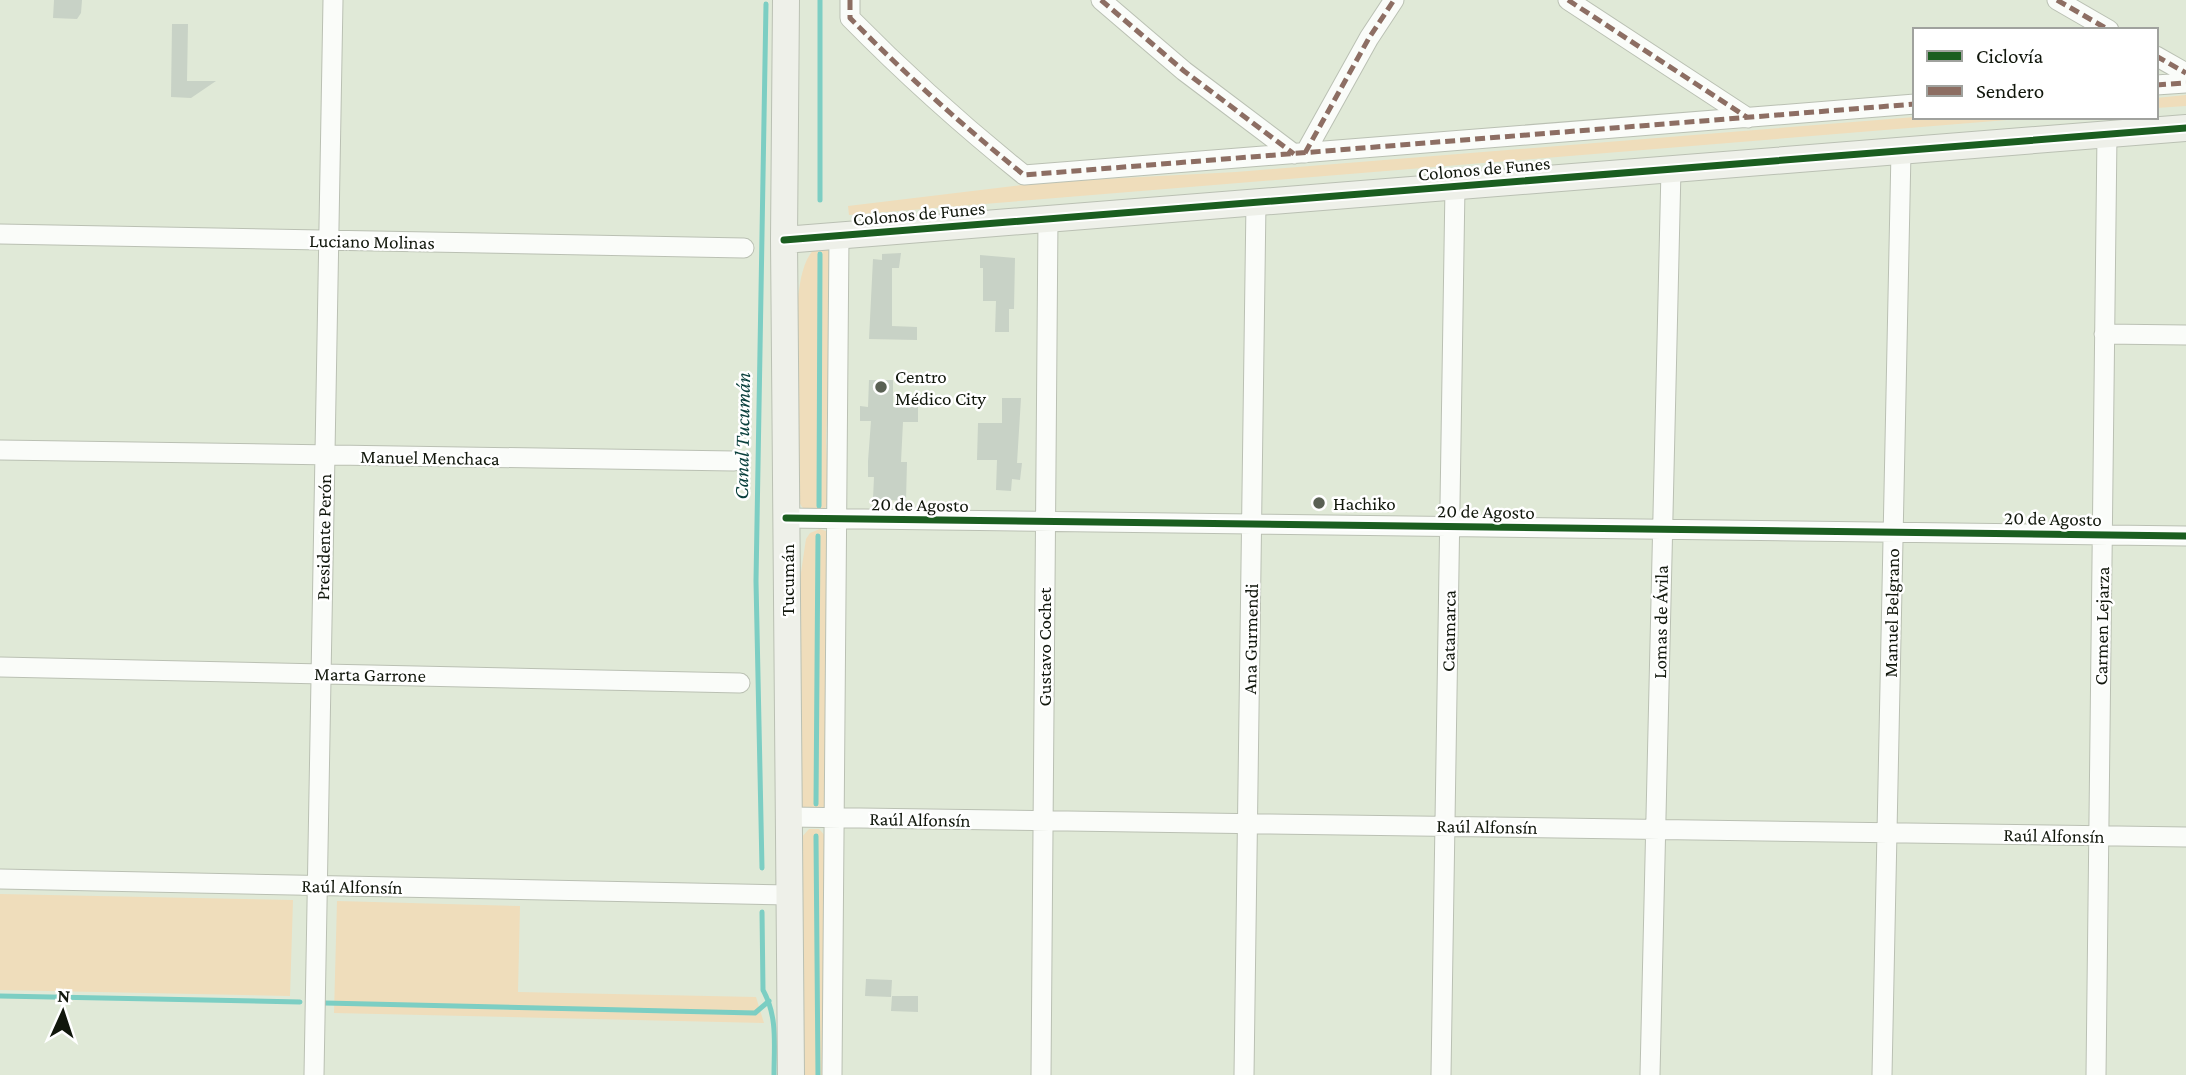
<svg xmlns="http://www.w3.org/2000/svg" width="2186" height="1075" viewBox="0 0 2186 1075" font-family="'Crimson Pro',serif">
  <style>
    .green { fill: #efddbb }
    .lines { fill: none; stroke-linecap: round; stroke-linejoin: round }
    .stream { stroke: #7ccec3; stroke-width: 5 }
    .building { fill: #c8d2c6 }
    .street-casing { stroke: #bac0b3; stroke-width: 21 }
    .secondary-casing { stroke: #bac0b3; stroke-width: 28 }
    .street { stroke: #fafcf9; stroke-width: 19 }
    .secondary { stroke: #eef0e9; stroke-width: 26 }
    .quiet { stroke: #8d6e63; stroke-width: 5; stroke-dasharray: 10 5; stroke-linecap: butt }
    .cycleway-casing { stroke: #fff; stroke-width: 11 }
    .cycleway { stroke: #1b5e20; stroke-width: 7 }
    .poi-dot { fill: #596053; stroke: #fff; stroke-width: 2.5 }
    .labels { text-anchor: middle; stroke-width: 5; stroke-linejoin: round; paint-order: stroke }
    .street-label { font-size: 19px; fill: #11170c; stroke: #fff }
    .poi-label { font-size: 19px; fill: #11170c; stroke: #fff; text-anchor: start }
    .water-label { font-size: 21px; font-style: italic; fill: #083e3b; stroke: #fff }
  </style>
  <rect width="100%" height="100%" fill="#e0e9d7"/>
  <path class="green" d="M2186,95V106L2156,108V98Z
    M1915,117H2044L849,215L848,206L1046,182L1236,172Z
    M814,249H828L832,261L826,442L829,500L824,510L809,512L802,507L796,497L797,304C800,285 801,264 814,249Z
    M820,529L826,531L828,538L827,809L811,813L802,807L796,794L799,586L806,539L810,533Z
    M809,829H819L828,839V1075H803L801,838Z
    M0,894L293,900L290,996L0,990Z
    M337,901L520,906L518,992L756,997L764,1023L334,1013Z"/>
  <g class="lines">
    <path class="stream" d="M820,0V200
      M819,506L820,254
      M816,804L818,536
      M816,836L818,1075
      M762,868L756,581L766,4
      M762,912L763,990C778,1017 774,1045 774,1075
      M0,996L300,1002
      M325,1003L755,1013L769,1001"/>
  </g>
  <path class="building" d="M54,0H82L81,13L77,19L53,18Z
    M172,24H188L187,81H216L191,98L171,97Z
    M901,253L899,268H892V326L917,327V340L869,339L873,259L882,260V254Z
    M980,255L1015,258L1014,309H1009V332H995L996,301H983V268H980Z
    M869,380H893V407H918V422H903L901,462H907L906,501L873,499L874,477H868V461L871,421H860V406L868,407Z
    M1002,398H1021L1017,463H1022L1020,480L1012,479L1011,491L996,490L997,460H977L978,423H1002Z
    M866,979L892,980L891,997L865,996Z
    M892,996H918V1012L891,1011Z"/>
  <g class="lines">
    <defs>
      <path id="street" d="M850,0V18C905,74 963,126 1024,175L1915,104
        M1101,0L1184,71L1294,154
        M1568,0L1748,118
        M2057,0L2109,30
        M2156,56L2186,73
        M2156,85L2186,83
        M1305,153L1369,38L1394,0
        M0,234L744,248
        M2104,334L2186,335
        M0,450L734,461
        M786,518L2186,536
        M0,667L740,683
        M789,817L2186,837
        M0,879L789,895
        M314,1075L333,0
        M832,1075L839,235
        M1041,1075L1048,219
        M1244,1075L1256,202
        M1441,1075L1455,186
        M1650,1075L1671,169
        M1882,1075L1901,151
        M2096,1075L2107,134"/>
      <path id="secondary" d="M786,0L784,240L791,1075
        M784,240L2186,128"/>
    </defs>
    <use href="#street" class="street-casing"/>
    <use href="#secondary" class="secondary-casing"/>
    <use href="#street" class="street"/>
    <use href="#secondary" class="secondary"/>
    <path class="quiet" d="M850,0V18C905,74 963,126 1024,175L1915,104
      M1101,0L1184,71L1294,154
      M1568,0L1748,118
      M2057,0L2109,30
      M2156,56L2186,73
      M2156,85L2186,83
      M1305,153L1369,38L1394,0"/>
    <defs>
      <path id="cycleway" d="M784,240L2186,128
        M786,518L2186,536"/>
    </defs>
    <use href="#cycleway" class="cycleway-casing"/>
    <use href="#cycleway" class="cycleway"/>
  </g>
  <g class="poi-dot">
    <circle cx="881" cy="387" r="7"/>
    <circle cx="1319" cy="503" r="7"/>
  </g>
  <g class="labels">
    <g class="street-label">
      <text transform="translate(1484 168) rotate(-5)" y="7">Colonos de Funes</text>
      <text transform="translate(919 213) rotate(-5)" y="7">Colonos de Funes</text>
      <text transform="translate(372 241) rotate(1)" y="7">Luciano Molinas</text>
      <text transform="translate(430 457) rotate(1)" y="7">Manuel Menchaca</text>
      <text transform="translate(920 504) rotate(1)" y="7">20 de Agosto</text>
      <text transform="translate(1486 511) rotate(1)" y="7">20 de Agosto</text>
      <text transform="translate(2053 518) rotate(1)" y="7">20 de Agosto</text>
      <text transform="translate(323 537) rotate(-89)" y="7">Presidente Perón</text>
      <text transform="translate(787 580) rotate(-90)" y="7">Tucumán</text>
      <text transform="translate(1891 613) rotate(-89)" y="7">Manuel Belgrano</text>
      <text transform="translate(1660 622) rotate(-89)" y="7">Lomas de Ávila</text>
      <text transform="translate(2101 626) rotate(-89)" y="7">Carmen Lejarza</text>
      <text transform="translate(1448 631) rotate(-89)" y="7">Catamarca</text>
      <text transform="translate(1250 639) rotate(-89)" y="7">Ana Gurmendi</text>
      <text transform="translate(1044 647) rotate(-90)" y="7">Gustavo Cochet</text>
      <text transform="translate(370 674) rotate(1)" y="7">Marta Garrone</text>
      <text transform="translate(920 819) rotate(1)" y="7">Raúl Alfonsín</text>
      <text transform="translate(1487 826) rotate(1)" y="7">Raúl Alfonsín</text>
      <text transform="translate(2054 835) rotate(1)" y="7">Raúl Alfonsín</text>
      <text transform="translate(352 886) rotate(1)" y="7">Raúl Alfonsín</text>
    </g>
    <g class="poi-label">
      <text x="895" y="383">Centro<tspan x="895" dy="22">Médico City</tspan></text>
      <text x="1333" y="510">Hachiko</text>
    </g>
    <g class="water-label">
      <text transform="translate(742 436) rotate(-89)" y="7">Canal Tucumán</text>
    </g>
  </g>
  <rect x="1913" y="28" width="245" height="91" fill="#ffffff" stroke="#a0a29e" stroke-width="2"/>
  <rect x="1927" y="51" width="35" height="10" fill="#1b5e20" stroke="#a0a29e" stroke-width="2"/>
  <text x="1976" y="63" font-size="21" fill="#11170c">Ciclovía</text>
  <rect x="1927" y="86" width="35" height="10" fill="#8d6e63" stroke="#a0a29e" stroke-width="2"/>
  <text x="1976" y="98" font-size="21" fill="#11170c">Sendero</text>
  <g transform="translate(63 1012) rotate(3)" stroke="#ffffff" stroke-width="5" paint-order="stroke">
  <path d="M0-5L12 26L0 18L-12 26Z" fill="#11170c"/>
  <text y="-10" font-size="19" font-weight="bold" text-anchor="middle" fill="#11170c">N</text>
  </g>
</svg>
